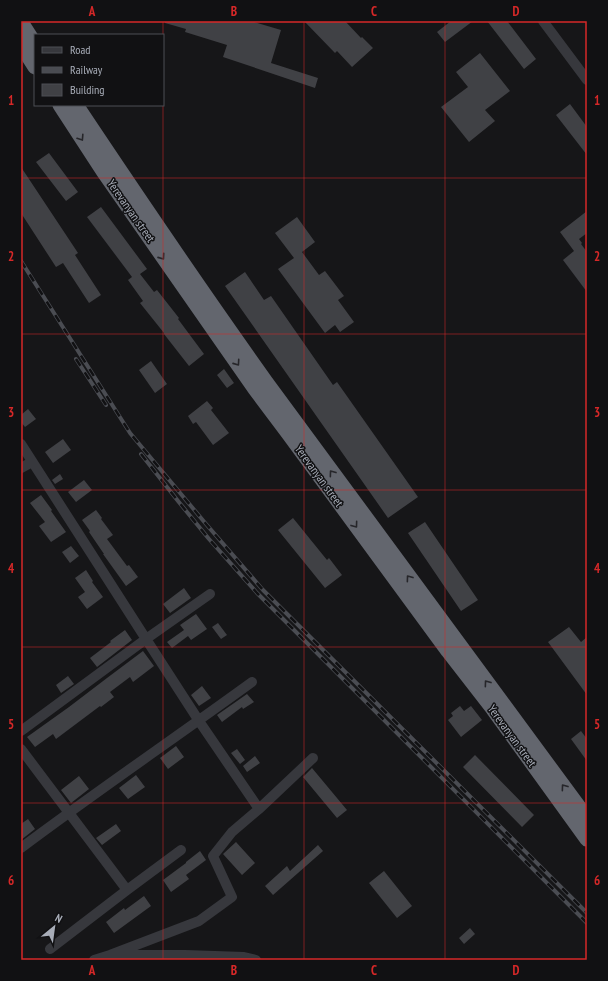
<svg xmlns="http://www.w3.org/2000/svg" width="608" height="981" viewBox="0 0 608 981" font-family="'PT Sans Narrow',sans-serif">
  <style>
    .building { fill: #404145 }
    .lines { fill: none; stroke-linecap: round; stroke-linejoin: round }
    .minor { stroke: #37383d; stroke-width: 10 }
    .highway { stroke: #63666e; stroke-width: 15 }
    .rail-casing { stroke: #4a4c52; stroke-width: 4 }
    .rail { stroke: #111113; stroke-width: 2.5; stroke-dasharray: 8; stroke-linecap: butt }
    .oneway { stroke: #26262a }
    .grid { fill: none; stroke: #d62828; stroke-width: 1; stroke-opacity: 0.55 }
    .labels { text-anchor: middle; stroke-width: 3; stroke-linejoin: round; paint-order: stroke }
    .street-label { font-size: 12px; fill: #a8adb8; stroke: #111113 }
    .neatline { fill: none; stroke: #d62828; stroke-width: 1.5 }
    .grid-label { font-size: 13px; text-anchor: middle; font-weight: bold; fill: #d62828 }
  </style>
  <rect width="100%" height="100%" fill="#161618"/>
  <path class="building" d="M165,21H251L281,30L271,63L318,78L315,88L223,57L227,45L185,32L186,29L165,23Z
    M304,21H345L361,38L362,37L373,48L352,67L337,51L335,53Z
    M451,21H473L445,42L437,32Z
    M487,21H507L536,59L524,69Z
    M480,53L510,91L485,110L495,121L469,142L441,107L468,87L456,72Z
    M570,104L587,127V155L556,115Z
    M49,153L78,192L66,201L36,162Z
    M21,167L78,253L75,255L101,295L89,303L63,263L56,267L21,213Z
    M101,207L147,269L140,274L154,292L157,290L179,318L178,319L204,354L189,366L164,334V333L140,303L143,301L128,280L132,277L87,217Z
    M587,211V233L579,239L582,243L581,244L587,252V292L563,260L574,251L560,232Z
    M297,217L315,242L302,252L319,275L325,271L344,296L338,300L354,322L340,332L335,325L325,333L278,269L294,258L275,233Z
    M245,272L264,300L271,296L333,385L337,382L418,497L388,518L225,286Z
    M151,361L167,384L155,393L139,370Z
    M224,369L234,383L227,388L217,375Z
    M207,401L213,408L211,410L229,433L213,445L196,422L193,424L188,416Z
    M28,409L36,419L25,427L21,422V415Z
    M63,439L71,450L53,463L45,452Z
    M60,474L63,479L55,484L52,480Z
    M84,480L92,490L76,502L68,492Z
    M41,495L52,510L51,511L66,532L51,542L39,526L45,522L30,503Z
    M96,510L102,518L101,519L113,535L107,539L127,566L129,565L138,577L126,586L103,554H104L89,532L90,531L82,520Z
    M293,518L327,560L329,558L342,575L325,588L278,530Z
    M425,522L478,600L461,611L408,533Z
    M71,546L79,556L70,563L62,552Z
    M86,570L93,581L92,582L103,597L87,609L78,597L85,592L75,578Z
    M184,588L191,598L170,613L163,604Z
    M196,614L207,629L191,640L188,636L172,648L167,642L184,630L180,625Z
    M218,623L227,635L221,639L212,627Z
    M569,627L581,642L587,637V695L548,642Z
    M125,630L132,640L97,667L90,658L111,642L110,641Z
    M143,651L154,666L133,682L130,677L110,692L114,697L101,707L100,706L56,739L53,734L35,747L27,737L69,707L107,678Z
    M68,676L74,684L61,693L56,685Z
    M202,686L211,698L199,706L191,695Z
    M247,694L254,702L243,709L242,707L222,722L217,715Z
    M460,706L464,711L471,706L482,720L461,737L448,720L453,716L451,713Z
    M581,731L587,739V761L571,739Z
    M176,746L184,757L168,769L160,758Z
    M237,749L245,760L240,764L231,753Z
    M475,755L534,815L522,827L463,767Z
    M255,756L260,763L247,772L243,766Z
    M312,768L347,810L337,818L303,777Z
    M136,775L145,787L128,799L119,788Z
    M79,776L89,789L71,803L61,790Z
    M28,819L35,829L21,840V824Z
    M116,824L121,831L102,845L96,838Z
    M236,842L255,863L242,875L223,854Z
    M318,845L323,851L273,895L265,886L287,866L290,871Z
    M200,851L206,860L186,875L189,879L171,892L163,880L186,863V862Z
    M384,871L412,906L397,918L369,883Z
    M144,896L151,906L114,933L106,922L124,908L125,910Z
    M470,928L475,934L464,944L459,938Z"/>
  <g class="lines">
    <path class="minor" d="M543,21L587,80
      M21,444L146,639L199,721L259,809
      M21,468L32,462
      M21,731L146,639L210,594
      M21,749L127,890
      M21,848C97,791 175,738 252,682
      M50,949L127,890L181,850
      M116,955H185L244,957L256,960
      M94,960L110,955L199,921L232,897L213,856L232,832L259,809L313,758"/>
    <path class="highway" d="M21,22L35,44
      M21,45L35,67
      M60,105L103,171L255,389L288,433L448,651L493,709L587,839
      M76,105C138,198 201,291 266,382L587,818"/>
    <defs>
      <path id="rail" d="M21,261L130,433L206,524L263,590L587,913
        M76,359L106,405
        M141,454L178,501L209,539L257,593L587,923"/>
    </defs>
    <use href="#rail" class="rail-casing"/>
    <use href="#rail" class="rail"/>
  </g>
  <defs><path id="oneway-chevron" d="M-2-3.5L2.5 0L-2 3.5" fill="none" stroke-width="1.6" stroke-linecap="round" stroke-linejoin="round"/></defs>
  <g class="oneway">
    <use href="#oneway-chevron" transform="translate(81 138) rotate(57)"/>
    <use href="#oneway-chevron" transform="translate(162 257) rotate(55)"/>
    <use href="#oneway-chevron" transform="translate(237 363) rotate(55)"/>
    <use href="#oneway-chevron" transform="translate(332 473) rotate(-126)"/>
    <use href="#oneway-chevron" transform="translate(355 525) rotate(54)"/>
    <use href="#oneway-chevron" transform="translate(409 578) rotate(-126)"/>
    <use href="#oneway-chevron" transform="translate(487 683) rotate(-126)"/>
    <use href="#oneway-chevron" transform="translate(564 787) rotate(-126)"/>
  </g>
  <path class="grid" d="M163,21V35M304,21V960M445,21V960M163,35V105M163,105V960M21,178H587M21,334H587M21,490H587M21,647H587M21,803H587"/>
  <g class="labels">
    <g class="street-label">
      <text transform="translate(131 211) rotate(55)" y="4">Yerevanyan street</text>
      <text transform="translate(319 476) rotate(54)" y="4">Yerevanyan street</text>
      <text transform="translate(512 736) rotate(54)" y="4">Yerevanyan street</text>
    </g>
  </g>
  <rect width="608" height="981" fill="none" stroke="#111113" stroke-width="44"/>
  <rect x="34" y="34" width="130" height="72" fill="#111113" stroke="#4d4f55"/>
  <rect x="42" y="47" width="20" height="6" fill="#37383d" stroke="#4d4f55"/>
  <text x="70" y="54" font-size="12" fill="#a8adb8">Road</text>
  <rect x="42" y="67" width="20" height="6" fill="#4a4c52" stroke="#4d4f55"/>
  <text x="70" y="74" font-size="12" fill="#a8adb8">Railway</text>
  <rect x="42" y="84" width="20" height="12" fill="#404145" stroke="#4d4f55"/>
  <text x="70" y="94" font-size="12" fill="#a8adb8">Building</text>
  <g transform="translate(54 927) rotate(29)" stroke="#111113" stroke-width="3" paint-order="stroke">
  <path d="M0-3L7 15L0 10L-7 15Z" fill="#a8adb8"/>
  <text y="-6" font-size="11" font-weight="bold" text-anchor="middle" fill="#a8adb8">N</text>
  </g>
  <rect x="22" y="22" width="564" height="937" class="neatline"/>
  <g class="grid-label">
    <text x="92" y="16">A</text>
    <text x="234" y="16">B</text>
    <text x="374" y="16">C</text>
    <text x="516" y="16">D</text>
    <text x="11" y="105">1</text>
    <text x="597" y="105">1</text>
    <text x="11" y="261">2</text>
    <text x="597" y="261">2</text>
    <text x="11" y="417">3</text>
    <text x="597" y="417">3</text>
    <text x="11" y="573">4</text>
    <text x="597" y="573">4</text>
    <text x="11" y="729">5</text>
    <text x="597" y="729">5</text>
    <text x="11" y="885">6</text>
    <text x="597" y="885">6</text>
    <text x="92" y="975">A</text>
    <text x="234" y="975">B</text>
    <text x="374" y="975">C</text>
    <text x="516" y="975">D</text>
  </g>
</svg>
